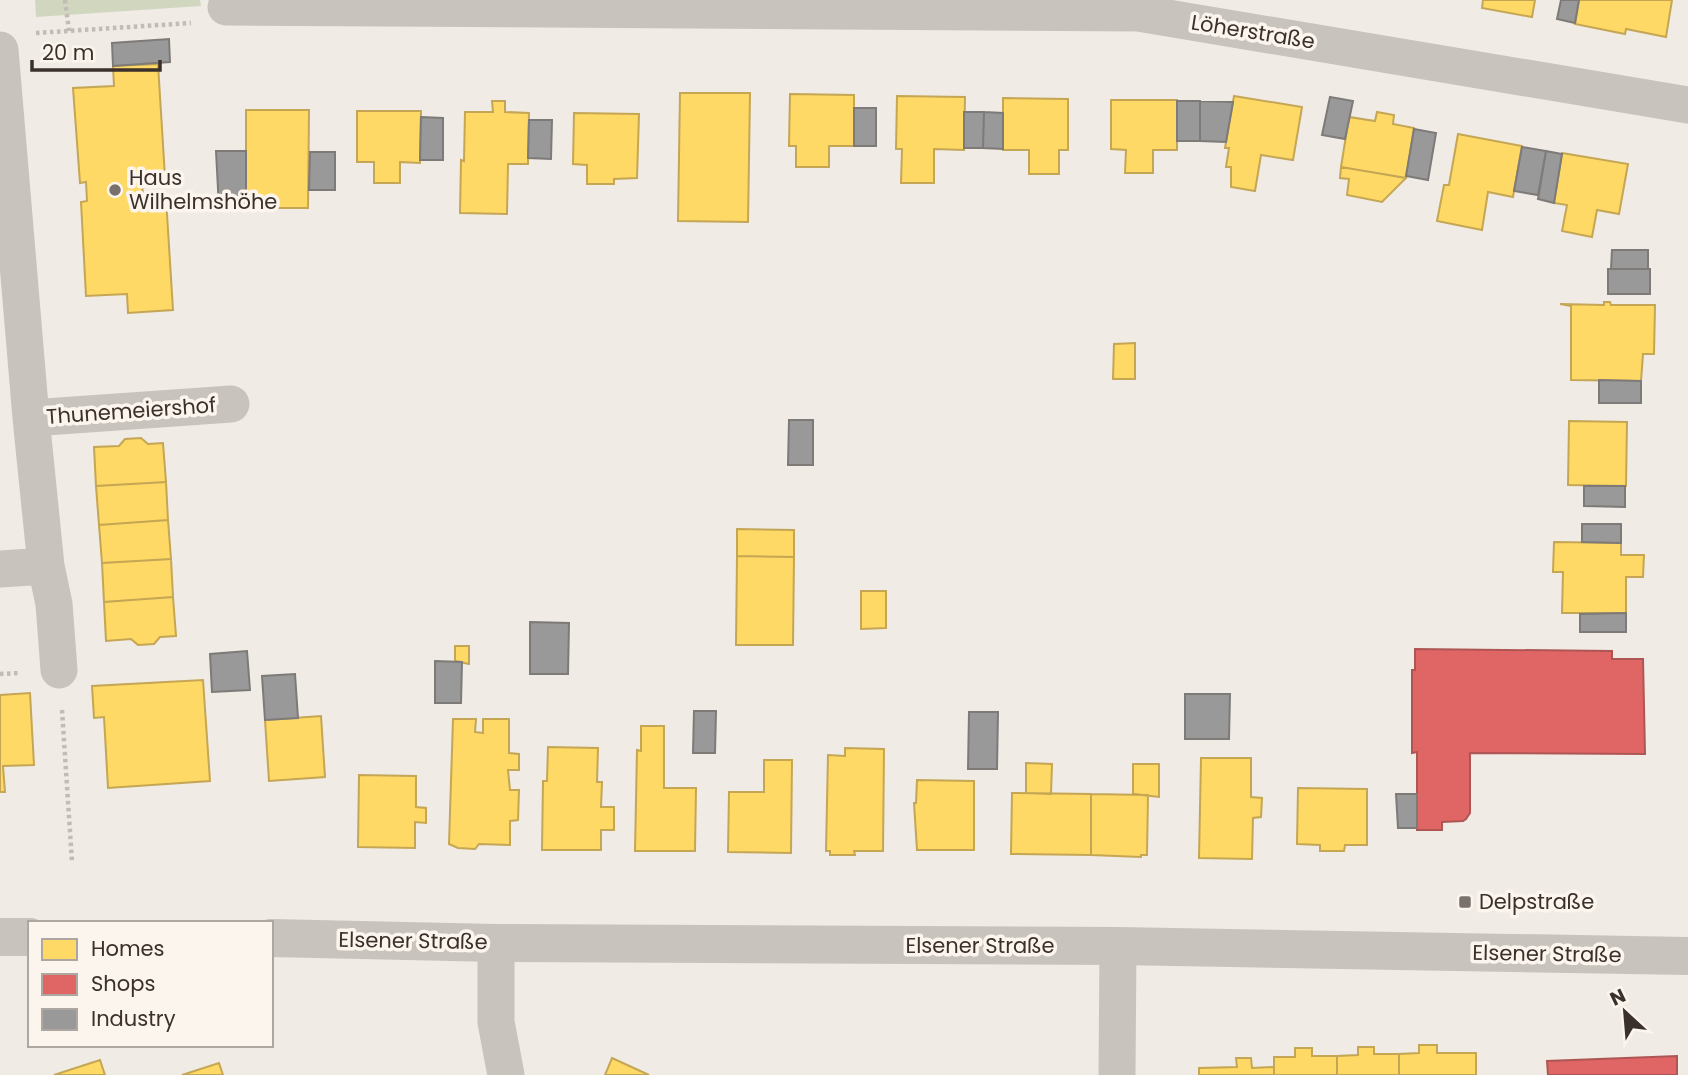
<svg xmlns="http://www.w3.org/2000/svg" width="1688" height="1075" viewBox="0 0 1688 1075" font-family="Poppins,sans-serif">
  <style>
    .green { fill: #d1d6bf }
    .homes { fill: #ffd966; stroke: #c4a654; stroke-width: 2 }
    .shops { fill: #e06666; stroke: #ae5654; stroke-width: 2 }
    .industry { fill: #999; stroke: #7d7a78; stroke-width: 2 }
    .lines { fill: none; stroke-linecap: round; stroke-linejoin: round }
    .path { stroke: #c2bbb6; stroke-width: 4.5; stroke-dasharray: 3.5 3.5; stroke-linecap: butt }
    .minor { stroke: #c9c3be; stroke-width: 37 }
    .tertiary { stroke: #c9c3be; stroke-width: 38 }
    .poi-dot { fill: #7a716c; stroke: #fbf5ee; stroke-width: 2.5 }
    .labels { text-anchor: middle; stroke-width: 7; stroke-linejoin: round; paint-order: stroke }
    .street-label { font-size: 21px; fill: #3b302b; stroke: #fbf5ee }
    .poi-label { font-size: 21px; fill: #3b302b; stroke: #fbf5ee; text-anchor: start }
  </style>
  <rect width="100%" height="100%" fill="#f0ebe5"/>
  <path class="green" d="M35,0H200L201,6L36,17Z"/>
  <path class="homes" d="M1483,0H1535L1532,17L1482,8Z
    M1579,0H1672L1666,37L1626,29L1625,34L1575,24Z
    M158,64L165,177L142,178L143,199L166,198L173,310L128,313L127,294L86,296L81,202L87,201L86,182L80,183L73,88L114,86L113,66Z
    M680,93H750L748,222L678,221Z
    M790,94L854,95V146H829V167H796V146H789Z
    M897,96L965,97L964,150L934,149V183H901L902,149H896Z
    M1234,96L1302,107L1293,160L1261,155L1255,191L1231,187V167H1226L1229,148H1225Z
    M1003,98L1068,99V150H1059V174H1029V150H1003Z
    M1111,100H1177V150H1153V173H1125L1126,150L1111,149Z
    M492,101H505V112L529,113L528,164H508L507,214L460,213L461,160L464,161L465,112H493Z
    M246,110H309L308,208H246Z
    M357,111H421L420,163L400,162V183H374V162H357Z
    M1377,112L1394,115L1393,124L1414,128L1406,178L1341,167L1349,117L1375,121Z
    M574,113L639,114L637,178L614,179V184H587V165L573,164Z
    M1458,134L1522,146L1513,197L1488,192L1482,230L1437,221L1444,185H1449Z
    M1562,153L1628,164L1619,214L1597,210L1592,237L1562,231L1567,205L1554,203Z
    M1341,167L1406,178L1382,202L1347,195L1349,179L1340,178Z
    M1604,302H1610L1611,305H1655L1654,354H1643L1641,381L1571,380V306L1560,304L1604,305Z
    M1135,343V379H1113L1114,344Z
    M1569,421L1627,422L1626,486L1568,485Z
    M141,438L148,444L163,443L166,482L96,486L94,447L119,446L125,439Z
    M166,482L168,520L99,525L96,486Z
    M168,520L171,559L102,563L99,525Z
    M737,529L794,530V557L737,556Z
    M1554,542L1621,543V555H1644L1643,577H1626V613H1562L1563,572H1553Z
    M737,556L794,557L793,645H736Z
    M171,559L173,597L104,602L102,563Z
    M861,591H886V628L861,629Z
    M173,597L176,636L160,637L154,644L138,645L131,639L106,641L104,602Z
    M455,646H469V664L455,661Z
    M203,680L210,781L108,788L104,717L94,718L92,686Z
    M30,693L34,765L3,766L5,792H0V695Z
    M321,716L325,777L269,781L265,720Z
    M453,719H476L475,732L483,733V719H509V753L519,754V770H508L510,790H519L518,820L510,821V845L479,844L475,849L458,848L449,844Z
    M641,726H664V788H696L695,851H635L637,750L641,751Z
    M548,747L598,748L597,782H602L601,807H614V830H601V850H542L543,781H547Z
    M845,748L884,749L883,851H854L855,855H830V851H826L828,755L845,756Z
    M1201,758H1251V797L1262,798L1261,817L1253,818L1252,859L1199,858Z
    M764,760H792L791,853L728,852L729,792H764Z
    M1026,763L1052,764L1051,794L1026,793Z
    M1133,764H1159V797L1133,794Z
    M359,775L416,776V807L426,808V823L415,822V848L358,847Z
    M917,780L974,781V850H917L914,803H916Z
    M1298,788L1367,789V845H1345L1344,851H1320V845L1297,844Z
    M1012,793L1091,794V855L1011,854Z
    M1091,794L1148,795L1147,855H1141V857L1091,855Z
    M1419,1045H1437V1053H1476V1075H1399V1054L1419,1053Z
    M1358,1047H1374V1054H1399V1075H1337V1056L1358,1055Z
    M1295,1048H1312V1056H1337V1075H1274V1057H1295Z
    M612,1058L649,1075H605Z
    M1236,1058H1251L1252,1068L1274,1067V1075H1199V1068L1237,1067Z
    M100,1060L105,1075H54Z
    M219,1063L223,1075H182Z"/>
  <path class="shops" d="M1415,649L1612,651V659H1643L1645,754L1470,753V813L1466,819L1463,821L1442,822V830H1417V752L1412,753V670H1415Z
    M1677,1056V1075H1548L1547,1061Z"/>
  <path class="industry" d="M1561,0H1579L1575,23L1557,19Z
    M169,39L170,62L113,66L112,43Z
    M1330,97L1353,101L1345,139L1322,135Z
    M1177,101H1200V141H1177Z
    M1200,101L1233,102L1226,142L1200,141Z
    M854,108H876V146H854Z
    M964,112H984L983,148H964Z
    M984,112L1003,113V149L983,148Z
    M421,117L443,118V160H420Z
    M529,120H552L551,159L528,158Z
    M1414,129L1436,133L1428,180L1406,176Z
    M1522,147L1546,151L1538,195L1514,191Z
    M216,151H246V208H219Z
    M1546,151L1562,154L1554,203L1538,199Z
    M310,152H335V190H309Z
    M1612,250H1648V269H1611Z
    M1608,269H1650V294H1608Z
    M1599,380L1641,381V403H1599Z
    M789,420H813V465H788Z
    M1584,486H1625V507L1584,506Z
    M1582,524H1621V543L1582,542Z
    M1626,613V632H1580V614Z
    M530,622L569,623L568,674H530Z
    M247,651L250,690L212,692L210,654Z
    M435,661L462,662L461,703H435Z
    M295,674L298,718L265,720L262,676Z
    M1185,694H1230L1229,739H1185Z
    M694,711H716L715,753H693Z
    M969,712H998L997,769H968Z
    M1396,794H1417V828H1398Z"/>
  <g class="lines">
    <path class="path" d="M65,0L69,31
      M36,33L191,23
      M0,674L20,673
      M62,710L72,862"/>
    <path class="minor" d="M226,7L1138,13L1688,105
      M0,50L31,418L46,566L54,604L59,670
      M31,418L231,404
      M0,569L46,566
      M496,943V1022L506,1075
      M1117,1075L1118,946"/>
    <path class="tertiary" d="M0,937H30
      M271,938L496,943L1118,946L1688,956"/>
  </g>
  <g class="poi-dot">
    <circle cx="115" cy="190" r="7"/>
    <rect x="1458" y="895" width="14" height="14" rx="3.5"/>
  </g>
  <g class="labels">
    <g class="street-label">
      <text transform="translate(1253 32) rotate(9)" y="7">Löherstraße</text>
      <text transform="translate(131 411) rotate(-4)" y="7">Thunemeiershof</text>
      <text transform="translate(413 941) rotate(1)" y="7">Elsener Straße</text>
      <text x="980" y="953">Elsener Straße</text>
      <text transform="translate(1547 954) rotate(1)" y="7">Elsener Straße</text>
    </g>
    <g class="poi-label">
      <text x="129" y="185">Haus<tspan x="129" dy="24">Wilhelmshöhe</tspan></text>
      <text x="1479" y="909">Delpstraße</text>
    </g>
  </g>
  <rect x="28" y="921" width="245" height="126" fill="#fbf5ee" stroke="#aea6a0" stroke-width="2"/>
  <rect x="42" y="939" width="35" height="21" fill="#ffd966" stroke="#aea6a0" stroke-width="2"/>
  <text x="91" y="956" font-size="21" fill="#3b302b">Homes</text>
  <rect x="42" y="974" width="35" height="21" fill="#e06666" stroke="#aea6a0" stroke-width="2"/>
  <text x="91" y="991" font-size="21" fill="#3b302b">Shops</text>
  <rect x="42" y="1009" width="35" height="21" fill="#999999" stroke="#aea6a0" stroke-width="2"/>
  <text x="91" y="1026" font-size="21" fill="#3b302b">Industry</text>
  <g transform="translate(1625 1012) rotate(334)" stroke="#fbf5ee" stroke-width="5" paint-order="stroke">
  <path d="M0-5L12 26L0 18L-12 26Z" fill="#3b302b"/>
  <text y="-10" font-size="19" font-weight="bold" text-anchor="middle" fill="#3b302b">N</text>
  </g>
  <path d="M32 60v10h128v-10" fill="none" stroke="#3b302b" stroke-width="3.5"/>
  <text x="42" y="60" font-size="21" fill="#3b302b" stroke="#fbf5ee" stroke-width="5" paint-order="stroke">20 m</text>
</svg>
